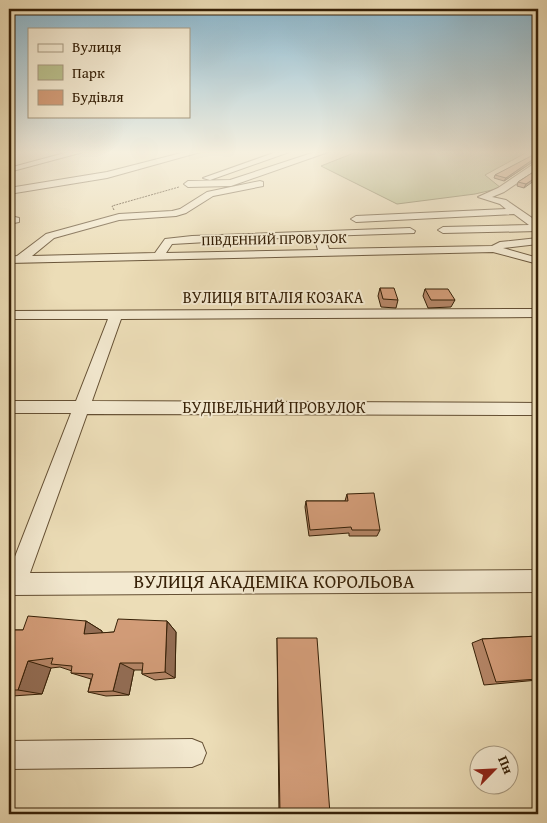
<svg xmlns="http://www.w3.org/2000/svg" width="547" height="823" viewBox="0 0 547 823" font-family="'Gentium Book Plus',serif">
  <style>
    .green { fill: #bac08d; stroke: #78704a }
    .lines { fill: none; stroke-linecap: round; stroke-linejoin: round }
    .street-casing { stroke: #644f33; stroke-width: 2 }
    .path { stroke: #362007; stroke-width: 1; stroke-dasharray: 2 1; stroke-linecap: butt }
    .street { fill: #f3e9d0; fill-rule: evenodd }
    .wall { fill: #b58667; stroke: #362007 }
    .shaded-wall { fill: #936d54; stroke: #362007 }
    .building { fill: #d29c78; stroke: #362007 }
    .labels { text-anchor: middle; stroke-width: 4; stroke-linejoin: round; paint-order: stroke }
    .far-street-label { font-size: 14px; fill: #362007; stroke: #f3e9d0 }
    .street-label { font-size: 16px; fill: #362007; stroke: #f3e9d0 }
    .near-street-label { font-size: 19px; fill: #362007; stroke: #f3e9d0 }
  </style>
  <rect width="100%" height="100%" fill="#ecddb7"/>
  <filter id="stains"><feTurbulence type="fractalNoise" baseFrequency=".004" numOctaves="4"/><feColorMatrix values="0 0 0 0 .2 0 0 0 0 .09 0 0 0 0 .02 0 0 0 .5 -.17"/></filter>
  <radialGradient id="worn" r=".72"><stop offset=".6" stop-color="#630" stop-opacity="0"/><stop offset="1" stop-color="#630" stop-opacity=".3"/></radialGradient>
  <path class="green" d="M359,151H529L485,175L501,188L475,194L397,204L321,166Z"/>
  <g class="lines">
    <defs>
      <path id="street" d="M72,151H87L9,172V168Z
        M189,151H204L107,178L9,194V188L107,172Z
        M279,151H292L210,180L203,178Z
        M318,151H331L231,186L188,187L184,184L188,181L230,180Z
        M535,163H538V169L504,192L492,197L506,200L538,222V231L443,233L438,230L443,227L529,225L514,214L356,222L351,219L356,216L506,209L500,204L478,197L498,188Z
        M260,181L263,182V186L213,196L186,213L176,216L119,220L54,238L32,256L155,253L165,239L192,236L410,228L415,231L414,233L324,236L329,249L492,246L500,242L538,238V244L503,248L538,258V264L493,252L9,263V257L17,256L46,234L119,214L172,211L180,209L207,192ZM314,236L318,250L166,253L172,244Z
        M15,217L19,218V222L9,224V218Z
        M538,309V317L121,319L92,401L538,403V415L87,414L30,573L538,570V592L9,595V572L71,413H9V401H76L108,319H9V311Z
        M192,739L202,743L206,753L202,763L192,767L9,769V741Z"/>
    </defs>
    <use href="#street" class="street-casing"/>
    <path class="path" d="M114,210L112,206L179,187"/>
    <use href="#street" class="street"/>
  </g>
  <path class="wall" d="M538,156V162L534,161L504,181L494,178L495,175Z
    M538,169L524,188L517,186L518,182Z
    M380,288L398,300L396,308L381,307L378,296Z
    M425,289L455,300L451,307L428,308L423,296Z
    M347,494L380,530L377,536H349V533L309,536L305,507L306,501H345Z
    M86,621L102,631V633L114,632L167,621L176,632L175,678L155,680L142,674V670H134L129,695L106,696L88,692L91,679L71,673L72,671L60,667L51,668L42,694L12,696L9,706V630H23Z
    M538,636V680L484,685L472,643L482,639Z
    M277,638L330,814H279Z"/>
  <path class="shaded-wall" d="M535,158L534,161L504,181L506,178Z
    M538,176V178L524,188L526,184Z
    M86,621L102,631L101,643L84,634Z
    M167,621L176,632L175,678L165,672Z
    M28,661L51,668L42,694L18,690Z
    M120,663L134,670L129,695L113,691Z
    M9,696H12L9,706Z"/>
  <path class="building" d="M533,155L538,156V158H535L506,178L495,175Z
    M538,169V176L526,184L518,182Z
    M380,288H394L398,300L383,299Z
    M425,289H448L455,300H431Z
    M374,493L380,530H352L351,527L310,530L306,501H348L347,494Z
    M28,616L86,621L84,634L114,632L118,619L167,621L165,672L142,674L143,663H120L113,691L88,692L93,674L71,673L72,666L51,664L53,658L28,661L18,690H9V630H23Z
    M538,636V679L496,682L482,639Z
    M277,638H317L330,814H280Z"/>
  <linearGradient id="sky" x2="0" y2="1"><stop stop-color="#88b7d0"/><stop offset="0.57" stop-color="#f6f0df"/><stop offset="1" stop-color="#f6f0df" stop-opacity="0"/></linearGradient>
  <rect width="547" height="267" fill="url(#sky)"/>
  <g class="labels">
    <g class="far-street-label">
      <text transform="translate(274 239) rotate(-1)" y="5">ПІВДЕННИЙ ПРОВУЛОК</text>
    </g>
    <g class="street-label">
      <text x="273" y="303">ВУЛИЦЯ ВІТАЛІЯ КОЗАКА</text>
      <text x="274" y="413">БУДІВЕЛЬНИЙ ПРОВУЛОК</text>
    </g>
    <g class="near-street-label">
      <text x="274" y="588">ВУЛИЦЯ АКАДЕМІКА КОРОЛЬОВА</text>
    </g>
  </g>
  <rect width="547" height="823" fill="none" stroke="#ecddb7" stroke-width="30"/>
  <rect x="10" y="10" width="527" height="803" fill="none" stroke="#362007" stroke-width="2.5"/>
  <rect x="15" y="15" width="517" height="793" fill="none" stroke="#362007"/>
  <rect x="28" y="28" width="162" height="90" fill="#f3e9d0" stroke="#a79980"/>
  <rect x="38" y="44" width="25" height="8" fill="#f3e9d0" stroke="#a79980"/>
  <text x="72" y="52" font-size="15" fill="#362007">Вулиця</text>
  <rect x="38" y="65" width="25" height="15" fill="#bac08d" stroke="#a79980"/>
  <text x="72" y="78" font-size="15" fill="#362007">Парк</text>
  <rect x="38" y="90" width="25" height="15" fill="#d29c78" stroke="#a79980"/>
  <text x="72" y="102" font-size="15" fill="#362007">Будівля</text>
  <g transform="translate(494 770) rotate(66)"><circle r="24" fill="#f3e9d0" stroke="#a79980"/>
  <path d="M0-4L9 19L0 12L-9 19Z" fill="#8f2418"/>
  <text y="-8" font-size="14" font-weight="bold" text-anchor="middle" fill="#362007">Пн</text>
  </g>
  <rect width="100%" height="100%" filter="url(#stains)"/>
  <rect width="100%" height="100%" fill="url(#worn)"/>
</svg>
